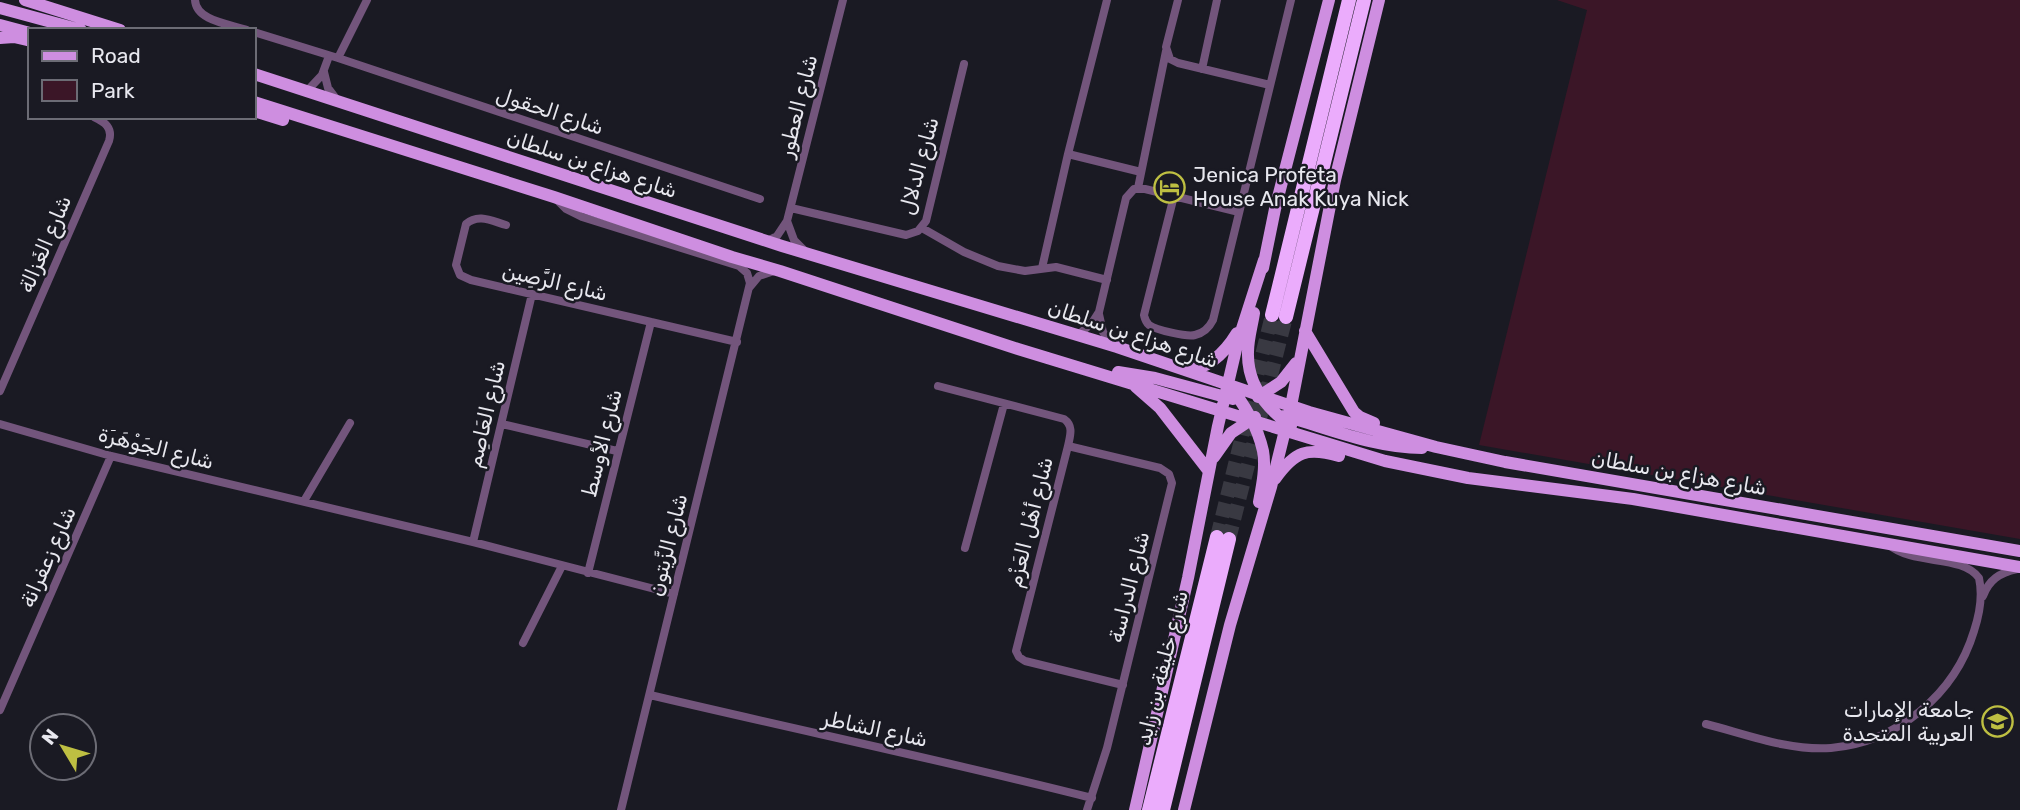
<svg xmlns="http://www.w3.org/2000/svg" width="2020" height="810" viewBox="0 0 2020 810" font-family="Rubik,Vazirmatn,sans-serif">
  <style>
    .green { fill: #3b1627 }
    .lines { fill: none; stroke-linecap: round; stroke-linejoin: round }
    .highway-tunnel { stroke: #393942; stroke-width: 14; stroke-dasharray: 14 7; stroke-linecap: butt }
    .street { stroke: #73557c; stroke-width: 8 }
    .primary { stroke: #ce8ee0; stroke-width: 12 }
    .highway { stroke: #ebacfc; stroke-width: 14 }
    .labels { text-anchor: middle; stroke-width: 5; stroke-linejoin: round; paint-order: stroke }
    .street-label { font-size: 21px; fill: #e8e8ef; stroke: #1a1a23 }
    .poi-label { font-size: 21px; fill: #e8e8ef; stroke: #1a1a23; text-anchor: start }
  </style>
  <rect width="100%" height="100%" fill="#1a1a23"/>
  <path class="green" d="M1557,0H2020V539L1479,445L1587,10Z"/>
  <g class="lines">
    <path class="highway-tunnel" d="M1217,537L1272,315
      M1229,539L1286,317"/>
    <path class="street" d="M195,0C196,21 230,24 247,30
      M1178,0L1166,47L1170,59L1178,63L1270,85
      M254,32L338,58L760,199
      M338,58L367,0
      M1202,69L1217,0
      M324,72L328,88L337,100
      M306,92L322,75L329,56
      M1068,154L1141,172
      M1138,188L1166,51
      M1174,196L1144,315C1145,319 1145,321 1149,325C1156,330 1187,337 1195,335C1204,333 1209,328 1213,320L1291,0
      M556,199L566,209L582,217L739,266L747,273L750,283L621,810
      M791,208L906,235L918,231L926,221L964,64
      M787,221L794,240L805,251
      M506,225C492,221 478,213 466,224L456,265L460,275L471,280L737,342
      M922,228L964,252L998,266L1025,271L1056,267L1107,280
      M767,241L777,236L787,221L843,0
      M1042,268L1068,154L1107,0
      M749,288L759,276L774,271
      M1099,314L1103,332L1112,343
      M1077,336L1092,323L1099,312L1126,198L1134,189H1145L1239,212
      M938,386L1064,419C1074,426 1070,436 1068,446L1016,651L1019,657L1025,661L1123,685
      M0,391L109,141C113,128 105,122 94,117
      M0,424L111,456L473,542L674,594
      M502,424L617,451
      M1068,446L1160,468L1169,474L1172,483L1107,748L1087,810
      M304,501L350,423
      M473,542L532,294
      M965,548L1004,404
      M588,573L651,322
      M1983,596C1989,580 1999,573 2017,569
      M523,643L562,566
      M650,695C798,730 946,761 1092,798
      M0,710L111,456
      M1706,724C1746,734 1788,751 1831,748C1898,742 1955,694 1974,631C1980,613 1983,596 1979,578C1962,554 1914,566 1889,545"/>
    <path class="primary" d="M25,0L120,30
      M0,8L81,30
      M0,25L30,33
      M0,38L14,37L27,40
      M254,74L782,246L1117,347L1309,412L1436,447L1505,462L2020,551
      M254,102L554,197L732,257L780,271L1018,349L1385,461L1468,478L1633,499L2020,567
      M254,111L283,120
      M1263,268L1275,209L1329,0
      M1254,313C1252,326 1248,339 1248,352C1247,384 1266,408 1291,426
      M1305,331L1354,412L1360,417L1374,423
      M1186,370C1209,369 1226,351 1237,333
      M1118,372L1155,378L1233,399
      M1229,386C1244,403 1258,428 1263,451C1266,467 1262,486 1259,502
      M1136,387L1160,408L1208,470
      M1258,397L1281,382L1296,363
      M1284,416C1329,428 1374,448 1422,448
      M1214,457L1231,433L1255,417
      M1275,479C1295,451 1307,447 1339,456
      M1135,810L1188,578L1218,426L1238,341L1264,260
      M1184,810L1230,625L1271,487L1291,406L1335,180L1379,0"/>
    <path class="highway" d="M1272,315L1349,0
      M1286,317L1364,0
      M1149,810L1217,537
      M1163,810L1229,539"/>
  </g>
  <defs>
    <symbol id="hotel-ring" viewBox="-11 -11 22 22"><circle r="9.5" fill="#1a1a23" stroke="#bebf42" stroke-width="1.5"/><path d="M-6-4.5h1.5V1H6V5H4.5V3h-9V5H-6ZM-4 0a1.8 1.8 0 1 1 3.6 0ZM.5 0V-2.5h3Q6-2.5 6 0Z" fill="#bebf42"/></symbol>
    <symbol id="university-ring" viewBox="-11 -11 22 22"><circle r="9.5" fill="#1a1a23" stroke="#bebf42" stroke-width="1.5"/><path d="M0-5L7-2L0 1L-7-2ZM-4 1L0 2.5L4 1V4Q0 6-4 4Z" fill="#bebf42"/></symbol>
  </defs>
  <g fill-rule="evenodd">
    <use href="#hotel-ring" x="1152" y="170" width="35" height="35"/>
    <use href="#university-ring" x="1980" y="704" width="35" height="35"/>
  </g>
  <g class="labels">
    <g class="street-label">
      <text transform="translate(798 106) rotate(-76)" y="7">شارع العطور</text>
      <text transform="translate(550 111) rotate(18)" y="7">شارع الحقول</text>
      <text transform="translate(592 164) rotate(18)" y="7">شارع هزاع بن سلطان</text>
      <text transform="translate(919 166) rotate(-75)" y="7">شارع الدلال</text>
      <text transform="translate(45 244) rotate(-67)" y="7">شارع الغَزالة</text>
      <text transform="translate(555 282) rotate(13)" y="7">شارع الرَّصِين</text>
      <text transform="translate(1133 334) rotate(18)" y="7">شارع هزاع بن سلطان</text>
      <text transform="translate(486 414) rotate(-77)" y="7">شارع العَاصِم</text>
      <text transform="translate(602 443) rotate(-76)" y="7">شارع الأوسط</text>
      <text transform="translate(156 448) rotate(14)" y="7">شارع الجَوْهَرَة</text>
      <text transform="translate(1679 473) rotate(10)" y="7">شارع هزاع بن سلطان</text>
      <text transform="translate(1030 522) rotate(-76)" y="7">شارع أهْل العَزْم</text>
      <text transform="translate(668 545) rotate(-76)" y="7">شارع الزَّيتون</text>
      <text transform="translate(48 557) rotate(-66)" y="7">شارع زعفرانة</text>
      <text transform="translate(1129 587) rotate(-76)" y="7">شارع الدراسة</text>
      <text transform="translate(1162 668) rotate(-76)" y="7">شارع خليفة بن زايد</text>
      <text transform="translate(875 729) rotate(12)" y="7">شارع الشاطر</text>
    </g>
    <g class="poi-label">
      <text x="1193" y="182">Jenica Profeta<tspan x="1193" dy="24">House Anak Kuya Nick</tspan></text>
      <text x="1974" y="717" text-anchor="end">جامعة الإمارات<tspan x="1974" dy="24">العربية المتحدة</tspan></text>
    </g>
  </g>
  <rect x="28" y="28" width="228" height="91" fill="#1a1a23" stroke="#6c6c75" stroke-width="2"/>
  <rect x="42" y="51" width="35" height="10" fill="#ce8ee0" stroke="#6c6c75" stroke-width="2"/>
  <text x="91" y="63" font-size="21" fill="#e8e8ef">Road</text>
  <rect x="42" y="80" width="35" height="21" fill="#3b1627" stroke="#6c6c75" stroke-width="2"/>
  <text x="91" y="98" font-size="21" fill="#e8e8ef">Park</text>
  <g transform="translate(63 747) rotate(308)"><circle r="33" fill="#1a1a23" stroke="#6c6c75" stroke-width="2"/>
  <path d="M0-5L12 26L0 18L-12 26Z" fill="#bebf42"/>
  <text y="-10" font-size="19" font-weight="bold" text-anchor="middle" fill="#e8e8ef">N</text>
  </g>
</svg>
